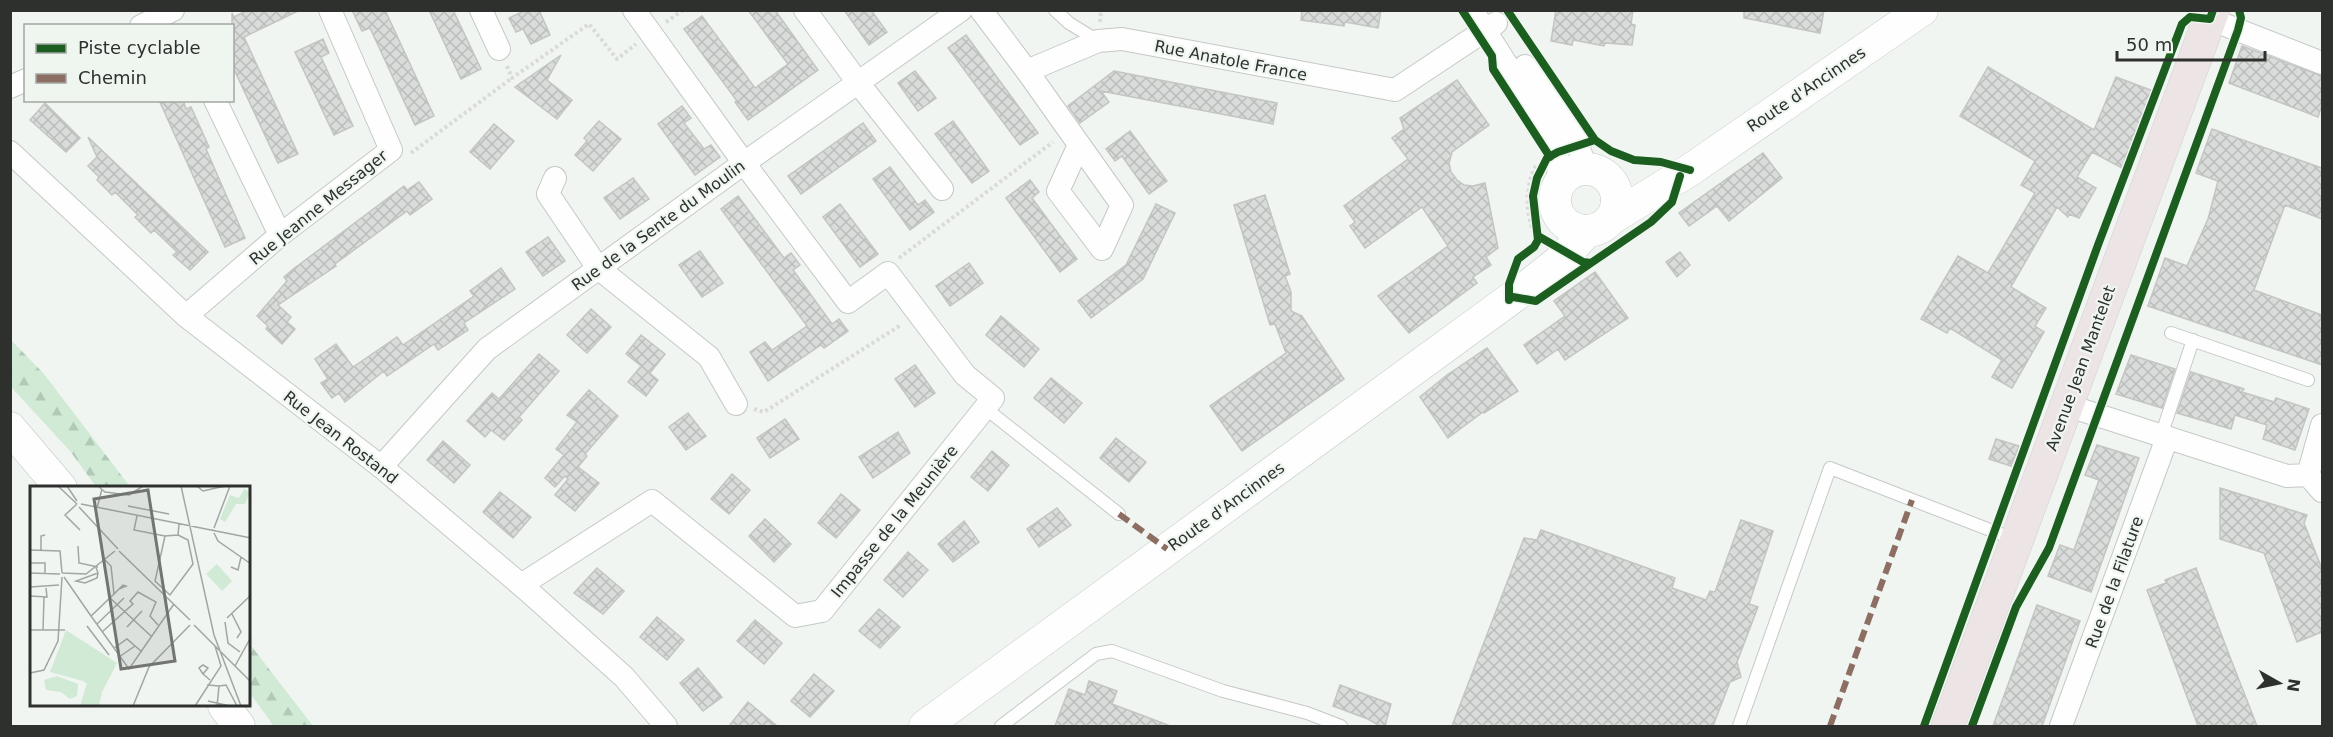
<svg xmlns="http://www.w3.org/2000/svg" width="2333" height="737" viewBox="0 0 2333 737" font-family="'DejaVu Sans',sans-serif">
  <style>
    .forest { fill: url(#forest-firs) }
    .building { fill: url(#building-cross-hatch); stroke: #c2c5c2; stroke-width: 1.5 }
    .lines { fill: none; stroke-linecap: round; stroke-linejoin: round }
    .lane-casing { stroke: #c5c9c6; stroke-width: 14 }
    .street-casing { stroke: #c5c9c6; stroke-width: 24 }
    .secondary-casing { stroke: #c5c9c6; stroke-width: 33 }
    .primary-casing { stroke: #d0d2d0; stroke-width: 34 }
    .path { stroke: #d9dad9; stroke-width: 4; stroke-dasharray: 3 3; stroke-linecap: butt }
    .lane { stroke: #fdfefd; stroke-width: 12 }
    .street { stroke: #fdfefd; stroke-width: 22 }
    .secondary { stroke: #fdfefd; stroke-width: 32 }
    .primary { stroke: #ece4e5; stroke-width: 33 }
    .quiet { stroke: #8d6e63; stroke-width: 6; stroke-dasharray: 12 6; stroke-linecap: butt }
    .cycleway-casing { stroke: #eff6f0; stroke-width: 11 }
    .cycleway { stroke: #1b5e20; stroke-width: 8 }
    .labels { text-anchor: middle; stroke-width: 4.5; stroke-linejoin: round; paint-order: stroke }
    .street-label { font-size: 16px; fill: #2e302e; stroke: #eff6f0 }
    .inset-road { fill: none; stroke: #a2a6a3; stroke-width: 1.5 }
    .view { fill: #727572; fill-opacity: 0.15; stroke: #727572; stroke-width: 3 }
    .inset-edge { fill: none; stroke: #2e302e; stroke-width: 3 }
  </style>
  <defs>
    <pattern id="forest-firs" width="22" height="20" patternUnits="userSpaceOnUse" patternTransform="scale(1.5)"><rect width="22" height="20" fill="#d0ead6"/><path d="M5 1l3.5 6h-7zM16 11l3.5 6h-7z" fill="#b3c9b8"/></pattern>
    <pattern id="building-cross-hatch" width="8" height="8" patternUnits="userSpaceOnUse" patternTransform="scale(1.5)"><rect width="8" height="8" fill="#d9dcda"/><path d="M0 0l8 8M0 8l8-8" fill="none" stroke="#bbbdbb"/></pattern>
  </defs>
  <rect width="100%" height="100%" fill="#f0f5f1"/>
  <path class="forest" d="M11,340L44,374L131,488H97L70,451L11,387Z
    M249,643L313,726H274L249,692Z"/>
  <path class="building" d="M248,10H300L244,37L298,154L278,163L232,65V13L234,17Z
    M352,10H385L434,116L415,125L370,28L362,31Z
    M429,10H453L481,69L461,79Z
    M526,10H539L550,35L531,44L523,29L516,32L509,18Z
    M748,10H775L818,70L748,120L735,102L737,101L684,29L702,16L755,88L788,64Z
    M844,10H871L887,32L869,45Z
    M1302,10H1381L1378,28L1345,22L1344,26L1301,20Z
    M1556,10H1633L1631,24L1635,25L1632,45L1605,43L1604,46L1573,40L1572,45L1551,41Z
    M1744,10H1824L1820,33L1744,18Z
    M966,35L1038,133L1020,145L948,48Z
    M323,39L329,53L321,57L353,126L334,135L295,52Z
    M2242,46L2322,76V105L2318,117L2229,83Z
    M561,55L547,80L572,100L557,119L515,87Z
    M1988,67L2094,130L2116,77L2153,91L2122,168L2092,152L2077,177L2096,188L2079,218L2069,214L2068,217L2057,207L2011,287L2046,308L2035,326L2044,332L2012,388L1992,377L2002,360L1950,328L1947,333L1921,319L1958,256L1988,273L2035,193L2021,185L2035,161L1960,116Z
    M915,71L936,98L918,111L898,83Z
    M1114,71L1277,103L1273,124L1101,91L1109,102L1080,123L1068,106Z
    M1457,80L1489,125L1452,152L1449,163L1451,172L1457,180L1464,185L1473,186L1485,183L1498,248L1486,257L1491,265L1473,277L1477,283L1409,333L1378,296L1448,246L1422,207L1365,248L1350,226L1355,222L1344,206L1408,159L1392,138L1404,129L1400,118Z
    M159,100H183L186,109L191,107L209,147L206,149L245,238L225,247Z
    M45,103L80,138L66,152L30,120Z
    M682,106L691,118L684,123L704,149L711,145L720,157L695,175L658,124Z
    M599,121L621,139L593,171L575,155L587,141L584,138Z
    M953,121L989,171L972,183L935,134Z
    M863,123L876,141L801,194L788,176Z
    M494,124L514,141L490,169L470,152Z
    M2212,129L2322,168V219L2285,205L2254,290L2322,315V365L2148,306L2165,258L2187,266L2208,219L2218,181L2196,173Z
    M1130,131L1167,181L1149,194L1122,156L1115,161L1106,149Z
    M88,137L208,252L190,270L173,255L177,252L154,230L151,233L135,217L138,215L115,192L112,195L97,180L99,177L88,166L97,157Z
    M1763,153L1782,178L1729,221L1717,206L1689,226L1679,213Z
    M890,167L918,205L925,200L934,212L910,230L873,179Z
    M633,178L649,199L620,219L604,198Z
    M1030,180L1039,192L1032,198L1077,259L1060,272L1006,198Z
    M419,182L432,199L410,215L407,211L335,264L336,266L278,305L291,317L287,322L295,329L282,344L266,329L268,326L257,316L287,281L284,277L292,270L404,186L407,190Z
    M1265,195L1290,274L1285,276L1291,292V311L1302,316L1344,379L1242,451L1210,406L1286,353L1275,324L1270,325L1234,205Z
    M738,196L784,258L791,253L800,265L793,270L832,324L839,319L848,331L824,348L821,345L768,381L750,352L765,342L772,350L807,326L721,209Z
    M840,204L878,254L860,267L823,217Z
    M1156,204L1175,213L1143,279L1091,318L1078,301L1126,265Z
    M548,237L565,261L543,276L526,252Z
    M700,251L723,283L702,297L679,265Z
    M1680,252L1690,265L1677,277L1666,262Z
    M969,263L983,283L950,306L936,286Z
    M501,268L515,289L464,323L468,330L438,350L434,344L387,376L384,371L345,402L339,393L332,398L321,383L328,379L315,359L336,344L353,367L397,337L403,345L474,296L470,291Z
    M1595,272L1628,318L1565,360L1558,349L1537,364L1524,345L1565,316L1554,301Z
    M591,309L611,327L587,353L567,335Z
    M1001,316L1039,349L1024,367L986,335Z
    M641,335L665,354L650,373L626,354Z
    M1487,348L1518,391L1484,413L1483,412L1448,438L1420,397L1447,375Z
    M539,354L559,371L519,417L522,420L504,440L491,430L485,437L467,421L492,393L499,399Z
    M2131,355L2175,369L2162,408L2116,394Z
    M915,365L935,393L915,407L895,379Z
    M641,366L658,380L646,396L628,382Z
    M2191,372L2244,389L2242,392L2274,402L2276,398L2309,409L2295,450L2263,439L2267,425L2235,415L2231,429L2177,413Z
    M1051,378L1082,403L1064,423L1034,398Z
    M589,390L618,416L585,454L587,456L578,467L599,483L575,511L555,495L568,479L565,476L555,487L545,478L564,455L556,449L577,422L567,415Z
    M688,413L706,436L686,450L669,427Z
    M785,419L799,439L770,458L757,438Z
    M898,432L910,453L873,478L859,457Z
    M1116,438L1146,462L1129,482L1100,458Z
    M1996,439L2019,446L2011,466L1989,459Z
    M443,441L470,465L454,483L427,460Z
    M2097,445L2139,458L2091,592L2048,576L2060,545L2074,550L2099,480L2085,475Z
    M992,451L1009,465L988,491L971,477Z
    M732,474L750,490L729,514L711,499Z
    M2220,488L2307,515L2304,523L2322,569V632L2297,642L2264,553L2220,539Z
    M500,492L531,517L513,538L483,512Z
    M841,494L860,510L836,538L818,523Z
    M1057,508L1071,525L1039,547L1027,529Z
    M765,519L791,544L774,562L749,536Z
    M1741,520L1773,531L1749,604L1758,607L1737,662L1741,677L1730,682L1713,726H1452L1524,538L1537,540L1541,530L1675,578L1672,588L1706,600L1710,591L1715,592Z
    M964,521L979,542L953,562L938,544Z
    M908,552L928,570L903,597L884,580Z
    M597,568L624,591L603,614L574,593Z
    M2196,568L2230,657L2257,726H2198L2147,590L2166,583L2165,580Z
    M2037,605L2080,621L2042,726H1993Z
    M879,609L900,627L880,648L859,631Z
    M657,617L684,640L667,660L640,637Z
    M755,620L782,643L764,664L737,641Z
    M698,668L722,697L703,711L680,683Z
    M814,674L834,691L810,717L791,701Z
    M1089,681L1117,691L1112,704L1168,725L1167,726H1055L1069,689L1085,695Z
    M1340,685L1391,704L1385,726H1380L1368,719L1333,706Z
    M748,702L777,726H729Z"/>
  <g class="lines">
    <defs>
      <path id="lane" d="M1055,10L1069,23L1098,41
        M2171,333L2308,380
        M985,408L1119,514
        M2161,436L2193,340
        M1001,726L1096,654L1112,651L1223,691L1307,713L1341,726
        M1739,726L1830,468L2016,540"/>
      <path id="street" d="M481,10L499,49
        M805,10L859,84L942,189
        M981,10L1027,71L1098,41L1122,39L1395,90L1496,23
        M1472,10L1557,144L1559,185
        M2210,19L2322,63
        M141,26L173,10
        M1525,66L1576,141L1587,170
        M1027,71L1122,205L1102,249L1058,191L1079,145
        M10,87L26,80
        M215,100L280,235
        M10,152L186,316L384,469L527,590L624,677L666,726
        M555,178L548,194L598,268L709,357L736,404
        M186,316L280,235L391,150L330,10
        M2066,405L2287,476L2308,475
        M381,467L487,349L744,163L961,10
        M2308,475L2322,425
        M2308,475L2322,491
        M521,585L652,501L795,616L822,611L993,398L965,375L888,273L848,302L744,163L634,10
        M2061,726L2167,438"/>
      <path id="secondary" d="M1555 200a31 31 0 1 1 62 0a31 31 0 1 1-62 0Z
        M1612,218L1690,170L1922,10
        M10,428L61,488
        M224,706L239,726
        M925,726L1528,286L1562,259L1587,231"/>
      <path id="primary" d="M1948,726L2213,10"/>
    </defs>
    <use href="#lane" class="lane-casing"/>
    <use href="#street" class="street-casing"/>
    <use href="#secondary" class="secondary-casing"/>
    <use href="#primary" class="primary-casing"/>
    <path class="path" d="M666,22L683,10
      M1100,22L1101,10
      M507,66L512,78L589,24L617,59L636,44
      M411,153L512,78
      M1536,166C1524,187 1524,225 1542,244
      M899,258L1053,142
      M754,409L764,412L901,325"/>
    <use href="#lane" class="lane"/>
    <use href="#street" class="street"/>
    <use href="#secondary" class="secondary"/>
    <use href="#primary" class="primary"/>
    <path class="quiet" d="M1119,514L1167,549
      M1830,726L1912,500"/>
    <defs>
      <path id="cycleway" d="M1462,10L1492,56L1493,69L1550,157
        M1507,10L1595,140L1611,151L1634,160L1661,162L1690,170
        M1538,236L1583,262L1591,263L1651,222L1672,202L1680,176
        M1513,297L1536,301L1591,263
        M1509,300V284L1518,259L1534,247L1538,240L1533,196L1537,178L1547,158L1558,152L1595,140
        M1924,726L2098,245L2182,24L2190,17L2210,19L2213,10
        M1972,726L2016,607L2049,548L2238,30L2241,18L2239,10"/>
    </defs>
    <use href="#cycleway" class="cycleway-casing"/>
    <use href="#cycleway" class="cycleway"/>
  </g>
  <g class="labels">
    <g class="street-label">
      <text transform="translate(1231 60) rotate(11)" y="6">Rue Anatole France</text>
      <text transform="translate(1806 89) rotate(-34)" y="6">Route d'Ancinnes</text>
      <text transform="translate(318 207) rotate(-39)" y="6">Rue Jeanne Messager</text>
      <text transform="translate(658 225) rotate(-36)" y="6">Rue de la Sente du Moulin</text>
      <text transform="translate(2080 368) rotate(-70)" y="6">Avenue Jean Mantelet</text>
      <text transform="translate(341 437) rotate(38)" y="6">Rue Jean Rostand</text>
      <text transform="translate(1226 506) rotate(-36)" y="6">Route d'Ancinnes</text>
      <text transform="translate(894 521) rotate(-51)" y="6">Impasse de la Meunière</text>
      <text transform="translate(2114 582) rotate(-70)" y="6">Rue de la Filature</text>
    </g>
  </g>
  <g transform="translate(30 486)">
    <rect width="220" height="220" fill="#f0f5f1"/>
    <path d="M214,3L220,6L215,18H206L195,36L190,33L200,9L209,12ZM187,78L202,95L192,105L176,88ZM36,144L87,177L72,206L53,195L20,186Z" fill="#d0ead6"/>
    <path d="M57,197L72,206L69,220H50Z" fill="#d0ead6"/>
    <path d="M27,190L48,198L47,210L40,213L31,206L16,204L14,194Z" fill="#d0ead6"/>
    <path class="inset-road" d="M28,0L47,18M37,0L47,15M68,0L75,6L99,9L113,0M151,0L184,149L211,220M167,0L173,5L195,0M47,18L35,29L50,44M51,18L186,45L182,44M98,20L139,28M49,21L88,63M67,22L72,3M107,30L104,44L135,50M184,42L200,0M186,45L221,52M184,47L188,55L221,78M148,49L158,54L163,78L140,109L125,95L135,50L148,49L149,38M48,60L49,77L68,81M0,64L30,65L32,87M11,64V50L15,49M89,65L160,134M0,77H15V87M201,81L208,84L211,71M66,82L67,84L68,87L67,92L55,97L46,95L68,87M0,87L30,88M32,87L56,88L85,65M34,91L61,130L84,108L81,80L75,74M0,101L29,99M84,108L93,99L96,100L89,103M0,110L17,111L16,102M80,112L121,150M202,128L211,146L207,152M61,130L99,183L144,118M197,132L221,109M195,136L198,157L210,166M67,138L94,112M164,139L221,196M57,140L79,169M97,141L112,125M0,144H35M13,144L14,111M72,146L103,118L100,115L108,106L126,116L120,130L128,139M84,162L97,153L112,166M89,171L105,160M205,180L221,151M0,187L14,184L28,155L32,91M173,188L169,182L173,179L178,182L173,188L180,194M177,199L189,200L187,220M189,200L196,199L207,220M178,215L200,220M103,220L119,181L160,139M165,220L191,180L185,160"/>
    <path class="view" d="M118,4L145,175L91,183L64,13Z"/>
    <rect width="220" height="220" class="inset-edge"/>
  </g>
  <rect width="2333" height="737" fill="none" stroke="#2e302e" stroke-width="24"/>
  <rect x="24" y="24" width="210" height="78" fill="#eff6f0" stroke="#a2a7a2" stroke-width="1.5"/>
  <rect x="36" y="44" width="30" height="9" fill="#1b5e20" stroke="#a2a7a2" stroke-width="1.5"/>
  <text x="78" y="54" font-size="18" fill="#2e302e">Piste cyclable</text>
  <rect x="36" y="74" width="30" height="9" fill="#8d6e63" stroke="#a2a7a2" stroke-width="1.5"/>
  <text x="78" y="84" font-size="18" fill="#2e302e">Chemin</text>
  <g transform="translate(2279 683) rotate(99)" stroke="#eff6f0" stroke-width="4.5" paint-order="stroke">
  <path d="M0-4.5L10 22L0 15L-10 22Z" fill="#2e302e"/>
  <text y="-9" font-size="16" font-weight="bold" text-anchor="middle" fill="#2e302e">N</text>
  </g>
  <path d="M2117 51v9h148v-9" fill="none" stroke="#2e302e" stroke-width="3"/>
  <text x="2126" y="51" font-size="18" fill="#2e302e" stroke="#eff6f0" stroke-width="4.5" paint-order="stroke">50 m</text>
</svg>
